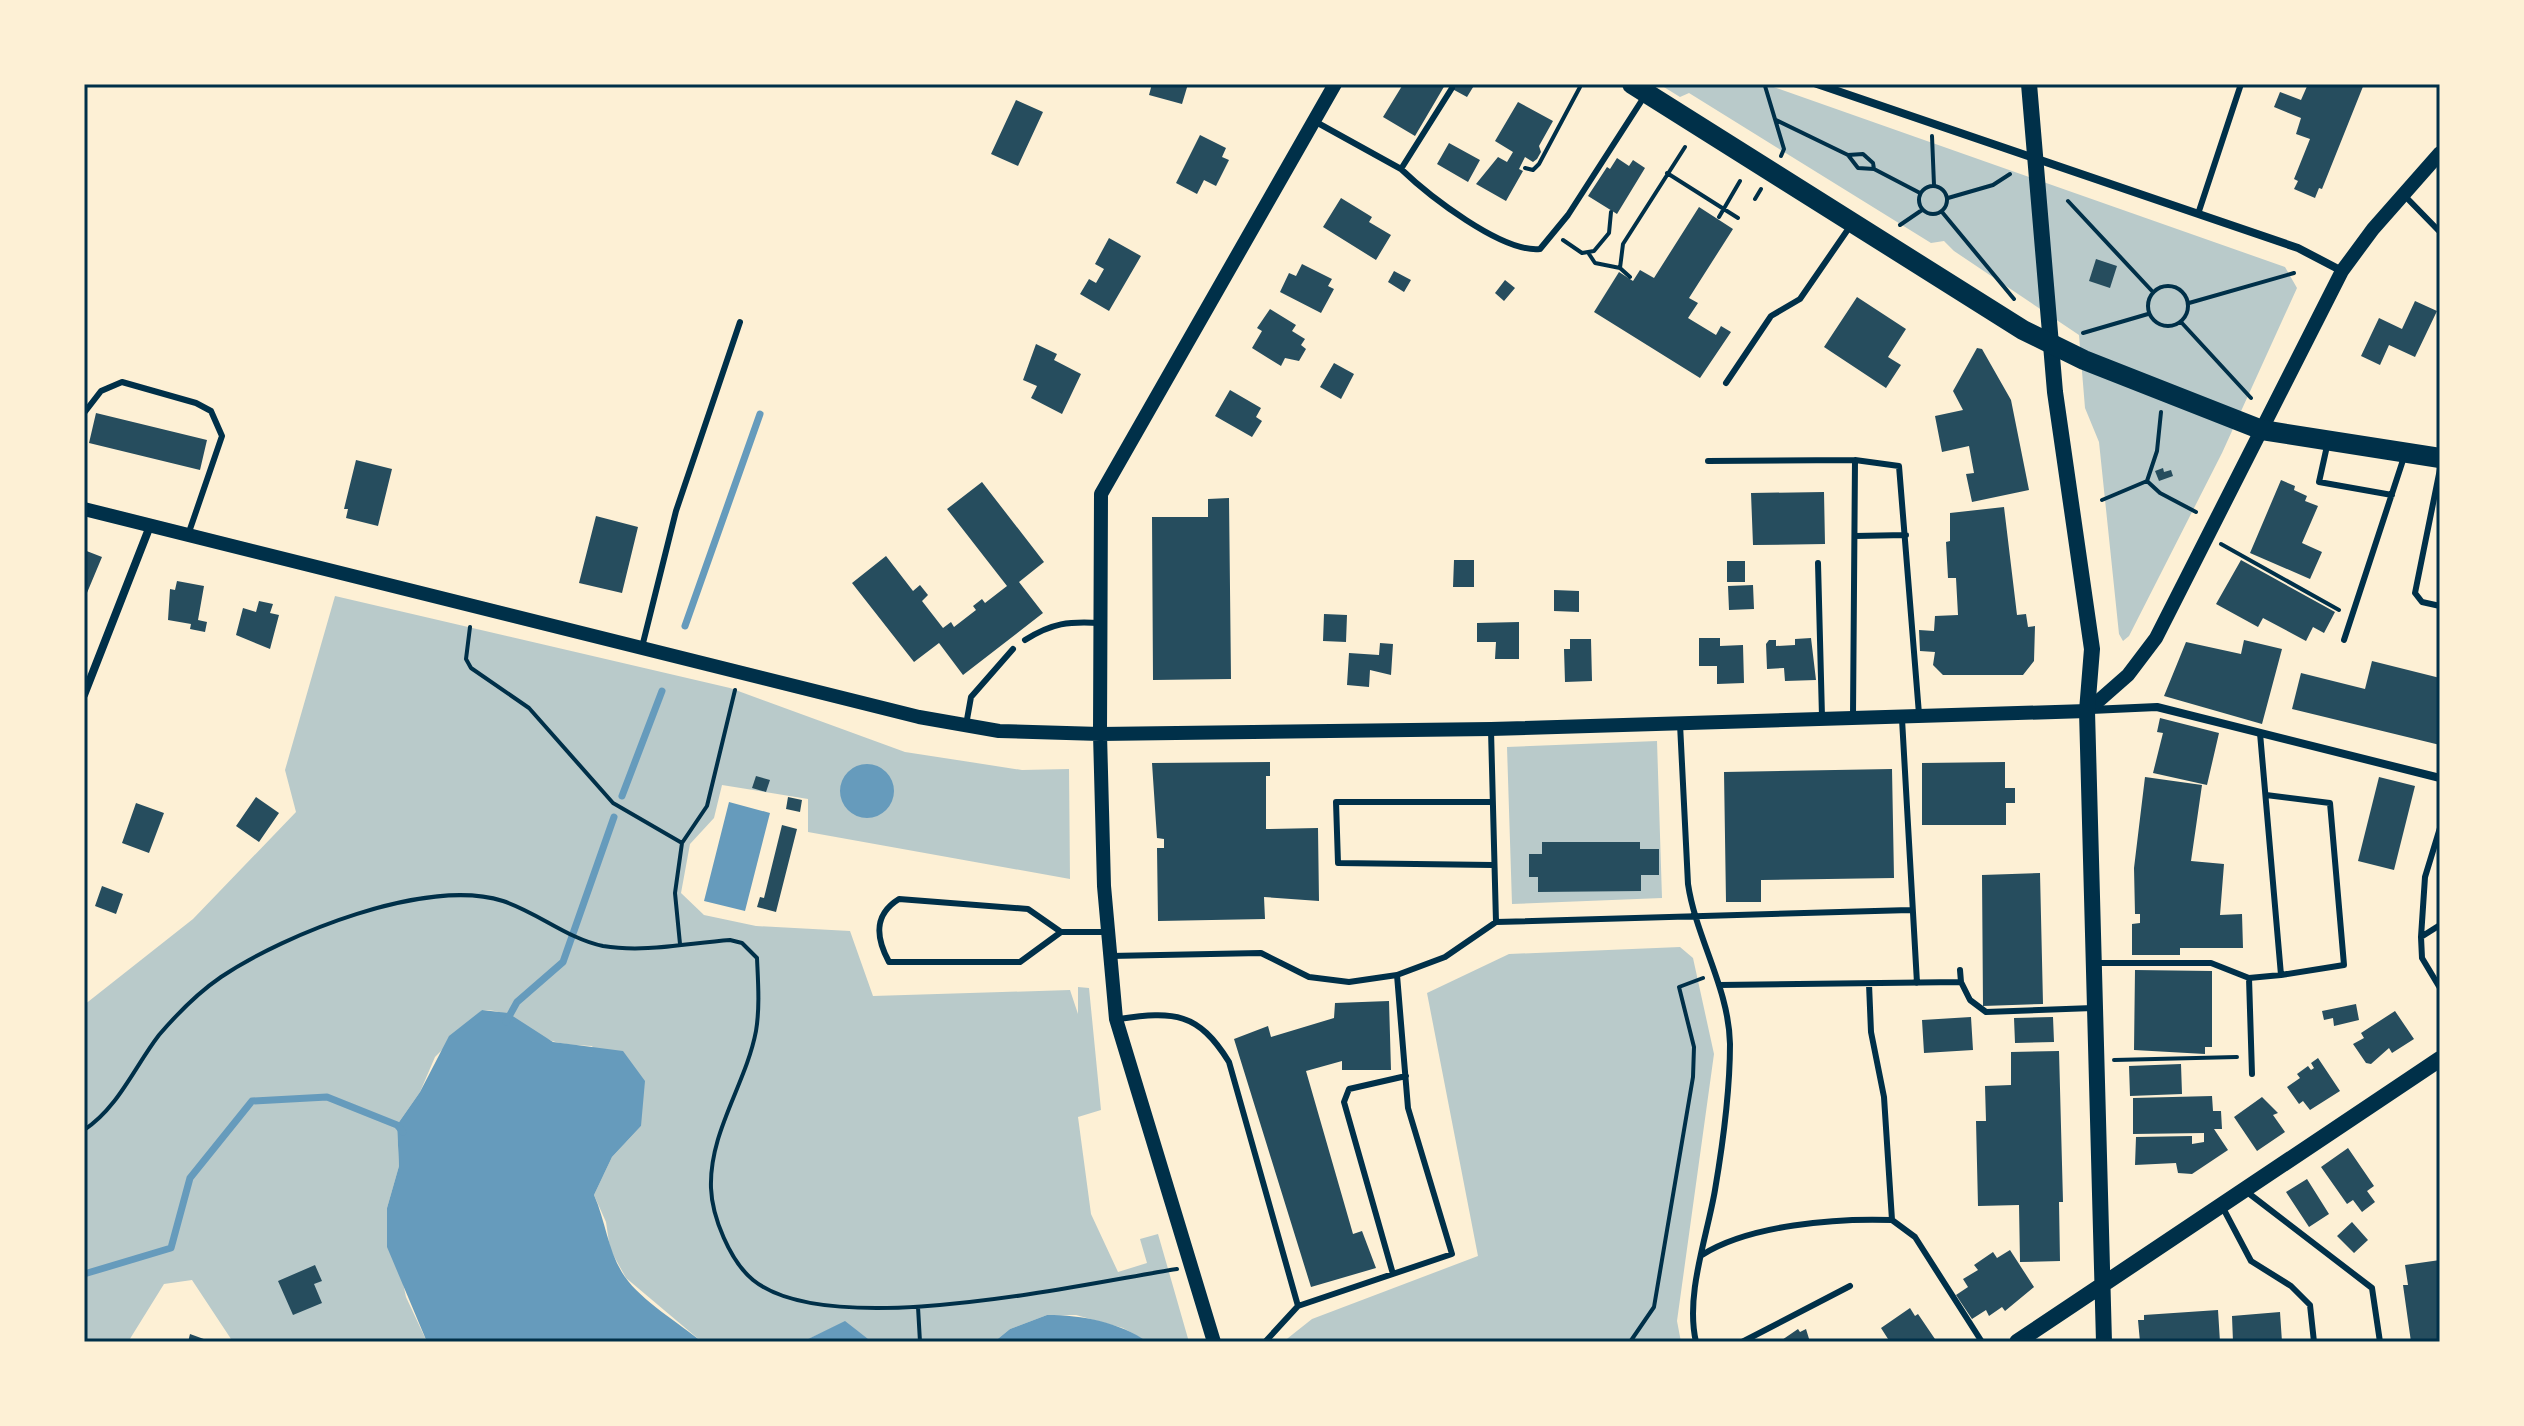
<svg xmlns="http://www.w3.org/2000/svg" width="2524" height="1426" viewBox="0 0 2524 1426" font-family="'Crimson Pro',serif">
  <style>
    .green { fill: #b9caca }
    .water { fill: #669bbc }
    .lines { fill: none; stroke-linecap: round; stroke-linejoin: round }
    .stream { stroke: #669bbc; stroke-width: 7 }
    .building { fill: #264d5e }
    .path { stroke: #003049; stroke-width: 4 }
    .service { stroke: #003049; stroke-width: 6 }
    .minor { stroke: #003049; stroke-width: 8 }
    .tertiary { stroke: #003049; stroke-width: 14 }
    .secondary { stroke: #003049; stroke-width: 16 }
    .primary { stroke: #003049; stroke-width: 20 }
    .neatline { fill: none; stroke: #003049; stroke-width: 3 }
  </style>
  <rect width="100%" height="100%" fill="#fdf0d5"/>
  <path class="green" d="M1659,84H1765L2285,267L2297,288L2222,453L2129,636L2123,641L2119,634L2099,442L2085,408L2079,335L1954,251L1944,241L1931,243L1689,93L1680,97Z
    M335,596L730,688L905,752L1022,770L1069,769L1070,879L808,832V799L722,785L714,818L690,844L681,893L704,915L756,926L850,931L873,996L1070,990L1078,1014V987L1089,988L1101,1110L1078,1117L1091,1214L1118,1272L1147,1263L1140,1239L1158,1234L1189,1342H1148L1123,1328L1076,1315H1047L1010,1329L994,1342H872L845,1322L802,1342H702L626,1278L610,1249L606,1222L594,1195L612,1157L641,1126L592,1046C579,1045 564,1045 552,1041C526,1031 513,1009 482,1010L435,1057L420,1092L397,1125L399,1166L387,1208L406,1297L427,1342H233L192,1280L164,1284L128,1342H84V1005L193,919L296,812L285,770Z
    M1657,741L1662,898L1512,904L1507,747Z
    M1680,947L1693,958L1714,1054L1677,1321L1681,1342H1283L1312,1319L1478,1256L1427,993L1509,954Z"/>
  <path class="water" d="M840 791a27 27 0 1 1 54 0a27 27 0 1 1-54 0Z
    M729,802L770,813L745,911L704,901Z
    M482,1010L508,1013L553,1042L623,1051L645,1081L641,1126L612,1157L594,1195C606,1222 608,1253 625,1277C641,1300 680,1324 702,1342H427L387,1247V1208L399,1166L397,1125L420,1092L449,1036Z
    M1047,1315C1083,1315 1118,1322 1148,1342H994L1010,1329Z
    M845,1321L872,1342H802Z"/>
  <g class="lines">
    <path class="stream" d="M685,626L760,414
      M622,796L662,691
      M506,1022L517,1002L563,962L614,817
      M84,1274L171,1248L190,1178L252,1101L327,1097L397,1125L403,1132"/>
  </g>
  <path class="building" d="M1152,84H1188L1182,104L1149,95Z
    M1398,84H1475L1467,97L1445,85L1415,136L1383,117L1402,86Z
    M2308,84H2364L2322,189L2319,188L2315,198L2294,189L2298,181L2294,179L2310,139L2296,134L2301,118L2274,107L2280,92L2301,100Z
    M1016,100L1043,112L1018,166L991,154Z
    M1518,102L1553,121L1539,146L1541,152L1537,159L1533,162L1525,157L1519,169L1523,171L1506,201L1476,184L1498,157L1507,162L1513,152L1495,141Z
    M1200,135L1226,148L1222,157L1229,160L1216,186L1204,180L1197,194L1176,183Z
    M1449,143L1480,160L1468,182L1437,164Z
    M1617,158L1629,166L1633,160L1645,168L1617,214L1588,196L1607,167L1610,169Z
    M1341,198L1372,217L1369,222L1391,235L1376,260L1323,227Z
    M1699,207L1733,229L1689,298L1698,303L1688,318L1716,335L1721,326L1731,332L1700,378L1594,312L1619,272L1633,281L1640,270L1654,278Z
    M1109,238L1141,256L1109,311L1080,294L1089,279L1096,283L1104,269L1095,264Z
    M2096,259L2117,266L2110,288L2089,281Z
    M1302,264L1332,279L1328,286L1334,289L1321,313L1280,292L1289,273L1296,276Z
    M1394,271L1411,280L1404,292L1388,282Z
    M1505,280L1515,288L1504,301L1495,293Z
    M1857,297L1906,329L1888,357L1901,365L1886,388L1824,347Z
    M2415,301L2437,311L2415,357L2389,345L2380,365L2361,356L2379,318L2402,329Z
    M1270,309L1296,325L1292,331L1305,339L1301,345L1306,349L1299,361L1285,358L1281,366L1252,348L1262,331L1257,328Z
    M1036,344L1057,354L1054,360L1081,374L1062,414L1031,398L1037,386L1023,380Z
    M1977,348L1982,349L2011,400L2029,490L1972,502L1966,474L1974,473L1969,446L1942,452L1935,416L1963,410L1953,391Z
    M1334,363L1354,374L1341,399L1320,387Z
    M1230,390L1261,408L1256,417L1262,421L1252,437L1215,416Z
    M96,413L207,440L200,470L89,443Z
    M356,460L392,469L378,526L346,518L348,509H344Z
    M2163,468L2164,472L2171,470L2173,476L2159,481L2155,471Z
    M2281,480L2295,486L2294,490L2307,496L2305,501L2318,506L2302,543L2322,552L2310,579L2250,553Z
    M982,482L1044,562L1019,582L1043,613L963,675L939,643L914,662L852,583L886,556L913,591L920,585L928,595L922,601L943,628L951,622L954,627L976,610L973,606L982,599L985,603L1007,586L947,509Z
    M1824,492L1825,544L1753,545L1751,493Z
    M1229,498L1231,679L1153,680L1152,517H1208V499Z
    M2004,507L2017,615L2026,614L2028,627L2035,626L2034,661L2023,675H1943L1933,665L1935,652L1920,651L1919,630L1934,631L1935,616L1958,615L1956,578H1948L1946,542L1950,541V513Z
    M596,516L638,527L622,593L579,583Z
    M84,550L102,557L84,600Z
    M1454,560H1474V587H1453Z
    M2241,560L2335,612L2324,633L2313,627L2306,641L2263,618L2258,627L2216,604Z
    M1727,561H1745V582H1727Z
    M177,581L204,586L198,620L207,622L205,632L190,629L191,624L168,620L170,589L175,590Z
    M1753,585L1754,609L1729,610L1728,586Z
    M1554,590L1579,591V612L1554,611Z
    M259,601L273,604L270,613L279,615L270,649L236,635L243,608L256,612Z
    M1324,614L1347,615L1346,642L1323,641Z
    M1519,622V659H1495L1496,642H1477V623Z
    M1699,638H1720V646L1743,645L1744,683L1717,684V666H1699Z
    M1811,638L1816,680L1785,681L1784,668L1767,669L1766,644L1769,640H1776V646L1795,645V639Z
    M1570,639H1591L1592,681L1565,682L1564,649H1570Z
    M2244,640L2282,649L2262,724L2164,696L2186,642L2241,654Z
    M1380,643L1393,644L1391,675L1370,670L1369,687L1347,685L1349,653L1379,655Z
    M2372,661L2440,678V745L2292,709L2301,673L2365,689Z
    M2160,718L2219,733L2207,785L2153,773L2163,733L2157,732Z
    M1270,762V776H1266V829L1318,828L1319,901L1264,897L1265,919L1158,921L1157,848H1164V839L1157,838L1152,763Z
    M2005,762V788H2015V803H2006V825H1922V763Z
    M1892,769L1894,878L1761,880V902H1726L1724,772Z
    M756,776L770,780L766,792L752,788Z
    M2145,777L2202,785L2191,861L2224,864L2220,915L2242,914L2243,948H2180V955H2132V924L2140,923V914H2135L2134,868Z
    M2379,777L2415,786L2394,870L2358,861Z
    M256,797L279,813L259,842L236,826Z
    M788,797L802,800L800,812L786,809Z
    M136,803L164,813L149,853L122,843Z
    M782,825L797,829L776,912L757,907L760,897L764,898Z
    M1542,842H1640V849H1659V875H1641V891L1538,892V877H1529V854H1542Z
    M2040,873L2043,1004L1983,1006L1982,875Z
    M102,886L123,894L116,914L95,906Z
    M2135,970L2212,971V1047H2205V1054L2134,1050Z
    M1389,1001L1391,1070H1342V1061L1306,1071L1353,1234L1362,1231L1376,1268L1311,1287L1234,1039L1268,1026L1271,1037L1334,1018L1335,1003Z
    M2356,1004L2359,1020L2334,1026L2333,1018L2324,1020L2322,1011Z
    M2395,1011L2414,1039L2392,1053L2389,1048L2371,1064L2366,1063L2353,1044L2364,1038L2361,1033Z
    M1971,1017L1973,1050L1924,1053L1922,1020Z
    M2053,1017L2054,1042L2015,1043L2014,1018Z
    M2059,1051L2063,1202H2059L2060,1261L2020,1262L2019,1205L1978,1206L1976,1121H1986L1985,1086L2011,1085V1052Z
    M2318,1058L2340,1091L2310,1110L2303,1101L2299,1104L2287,1087L2300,1078L2297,1074L2308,1066L2311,1070L2314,1068L2311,1063Z
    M2181,1064L2182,1094L2130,1096L2129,1066Z
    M2212,1096L2213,1111H2221L2222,1129H2214L2228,1150L2192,1174L2178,1173L2176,1163L2135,1165L2136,1137L2192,1136V1144L2204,1142V1133L2133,1134V1098Z
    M2262,1097L2278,1113L2273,1115L2285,1132L2257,1151L2234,1117Z
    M2348,1148L2374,1186L2367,1191L2375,1202L2362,1212L2353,1200L2347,1204L2321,1167Z
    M2307,1179L2329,1214L2309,1227L2286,1192Z
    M2352,1222L2368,1240L2354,1253L2337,1236Z
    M2010,1250L2034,1287L2005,1311L2002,1307L1989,1316L1986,1310L1972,1319L1956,1295L1968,1287L1963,1279L1978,1270L1974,1265L1993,1252L1997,1258Z
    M2440,1260V1342H2411L2403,1285H2408L2405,1265Z
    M315,1265L322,1281L314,1284L322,1303L293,1315L278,1281Z
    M1910,1308L1915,1316L1918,1314L1937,1342H1890L1881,1328Z
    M2218,1310L2220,1342H2140L2138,1320H2144V1315Z
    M2280,1312L2282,1342H2233L2232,1316Z
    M1798,1329L1800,1332L1806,1329L1810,1342H1779Z
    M190,1334L212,1342H188Z"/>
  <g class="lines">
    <path class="path" d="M1765,86L1784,149L1781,156
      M1776,120L1848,155L1858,168L1874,169L1920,193
      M1932,136L1934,185
      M1848,155L1863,154L1873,163L1874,169
      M1525,168L1533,170L1539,164L1580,87
      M1667,173L1738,218
      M1919 200a14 14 0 1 1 28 0a14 14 0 1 1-28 0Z
      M1948,198L1993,185L2010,174
      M1755,199L1761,189
      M2068,201L2152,291
      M1942,212L2014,299
      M1719,217L1740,181
      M1900,225L1922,210
      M1563,240L1582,253L1594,251L1609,233L1611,212
      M1589,254L1595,263L1620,268
      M1630,277L1620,268L1623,244L1685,147
      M2148 306a20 20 0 1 1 40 0a20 20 0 1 1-40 0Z
      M2189,303L2294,273
      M2181,322L2251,398
      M2083,333L2148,314
      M2147,481L2160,493L2196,512
      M2102,500L2147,481L2157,451L2161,412
      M2221,544L2339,610
      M470,627L466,659L471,668L529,708L613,803L682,843
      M680,944L675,893L682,843L707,806L735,690
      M2114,1060L2237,1057
      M84,1130C118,1108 135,1066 159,1035C177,1014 199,992 221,977C285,934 426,877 503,901C537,912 568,939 603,946C645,953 688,943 730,940L742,943L757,958C758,981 760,1007 756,1031C746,1084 709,1132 711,1188C712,1217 730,1261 753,1280C830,1342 1081,1284 1177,1269
      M918,1307L920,1342
      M1630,1342L1654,1307L1693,1077L1694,1047L1679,987L1703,978"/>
    <path class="service" d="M1316,122L1401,169L1452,88
      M1401,169C1428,195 1502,253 1540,249L1568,215L1644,97
      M2403,194L2440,232
      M2198,214L2241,84
      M1726,383L1771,316L1800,299L1851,225
      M84,413L101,391L122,382L196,403L211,411L222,436L188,535
      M2327,446L2319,482L2392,495
      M1855,460L1899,466L1919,714
      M1708,461L1855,460L1853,716
      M2440,469L2415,593L2422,602L2440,606
      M1855,536L1906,535
      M1818,563L1822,717
      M1025,640C1052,623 1069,621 1100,623
      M2344,640L2404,457
      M642,647L676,511L740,322
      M1902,719L1917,983
      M1680,724L1688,884C1696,938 1729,988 1730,1044C1730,1092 1723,1143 1715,1190C1707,1237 1685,1295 1696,1342
      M966,725L971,697L1013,649
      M1491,730L1496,922
      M2266,795L2330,803L2344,965L2281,975
      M1491,802H1336L1338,863L1493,865
      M899,899L1028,909L1061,932L1020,962H889C876,938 873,915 899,899Z
      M2440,925L2421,937L2422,958L2440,988
      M1061,932H1107
      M2421,937L2425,877L2440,828
      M1110,956L1261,953L1309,977L1349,982L1397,975L1445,957L1496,922L1910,910
      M2096,963H2211L2249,978
      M1961,982L1970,1000L1986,1012L2093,1008
      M1719,985L1961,982L1960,970
      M1119,1019C1174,1011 1198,1012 1229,1062L1298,1306
      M2252,1074L2249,978L2281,975L2260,733
      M2247,1192L2372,1288L2380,1342
      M2223,1208L2251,1261L2291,1286L2310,1305L2314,1342
      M1892,1220L1915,1237L1982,1342
      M1702,1255C1749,1225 1836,1218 1892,1220L1884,1097L1871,1032L1869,984
      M1393,1274L1344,1102L1349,1089L1406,1076
      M1265,1342L1298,1306L1452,1254L1408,1108L1397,975
      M1742,1342L1850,1286"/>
    <path class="minor" d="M1817,84L2298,248L2342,271
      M84,695L150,526
      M2091,710L2157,707L2440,778"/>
    <path class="tertiary" d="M84,509L919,717L999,731L1100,734L1491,729L2087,711L2128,675L2156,638L2342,271L2373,229L2440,153
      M1214,1342L1116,1019L1104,886L1100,734L1101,494L1335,84"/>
    <path class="secondary" d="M2029,84L2055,392L2092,649L2087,711L2104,1342
      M2017,1342L2440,1059"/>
    <path class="primary" d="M1632,84L2023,330L2084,360L2262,430L2440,458"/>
  </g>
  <rect width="2524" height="1426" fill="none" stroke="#fdf0d5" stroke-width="172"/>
  <rect x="86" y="86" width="2352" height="1254" class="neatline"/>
</svg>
